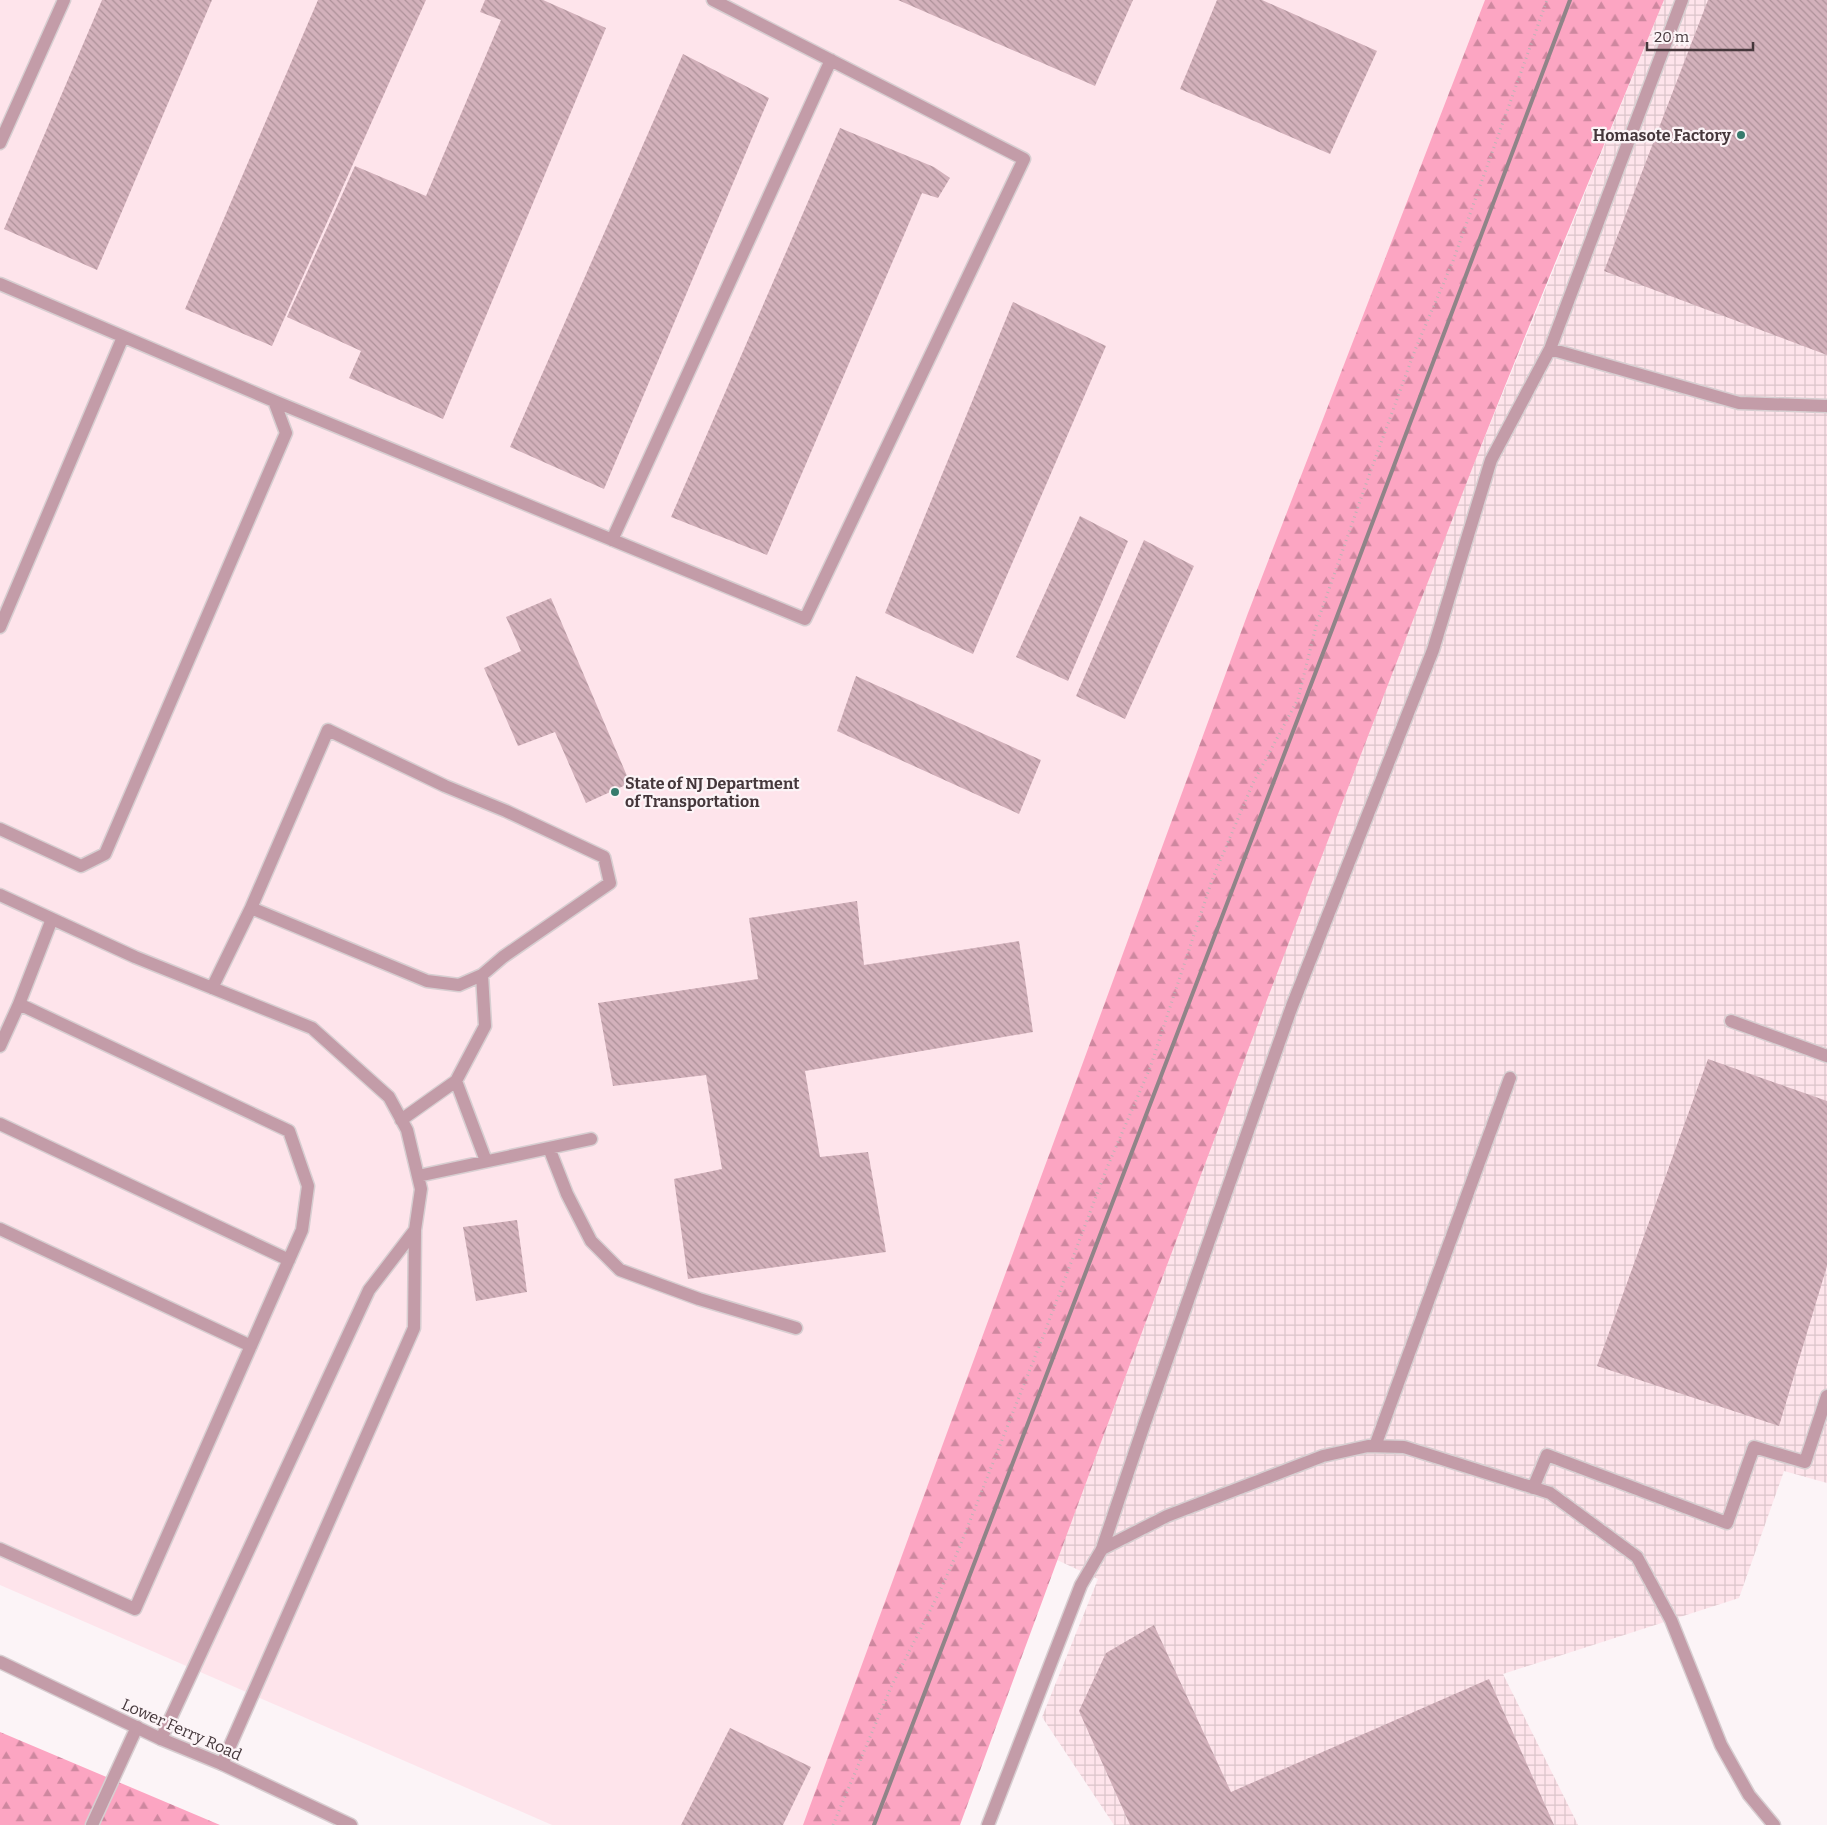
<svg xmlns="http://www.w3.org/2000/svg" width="1827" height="1825" viewBox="0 0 1827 1825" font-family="Bitter,serif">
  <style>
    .built { fill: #fee4eb }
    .industrial { fill: url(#industrial-grid) }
    .forest { fill: url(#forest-firs) }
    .building { fill: url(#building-back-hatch) }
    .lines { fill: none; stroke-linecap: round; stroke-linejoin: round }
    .service-casing { stroke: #d7ced1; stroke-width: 15 }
    .tertiary-casing { stroke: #d7ced1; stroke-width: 15 }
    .path { stroke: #bdb3b6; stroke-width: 3; stroke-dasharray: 1 4; stroke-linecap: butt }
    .service { stroke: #c39ca8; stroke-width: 12 }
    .tertiary { stroke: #c39ca8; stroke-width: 12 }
    .rail { stroke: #908488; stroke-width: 4 }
    .poi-dot { fill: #377b6d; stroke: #fcf4f7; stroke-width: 2 }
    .labels { text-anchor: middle; stroke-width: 4.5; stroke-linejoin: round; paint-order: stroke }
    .poi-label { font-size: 16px; font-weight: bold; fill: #45373b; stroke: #fcf4f7; text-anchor: end }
    .street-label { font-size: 16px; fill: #45373b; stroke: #fcf4f7 }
  </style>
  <defs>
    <pattern id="industrial-grid" width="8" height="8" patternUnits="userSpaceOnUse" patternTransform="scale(1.25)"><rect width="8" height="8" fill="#fee4eb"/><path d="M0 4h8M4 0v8" fill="none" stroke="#dbc4ca"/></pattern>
    <pattern id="forest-firs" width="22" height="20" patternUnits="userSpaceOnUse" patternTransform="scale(1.25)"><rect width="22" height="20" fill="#fca5c2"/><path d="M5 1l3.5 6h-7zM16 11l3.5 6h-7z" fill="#ce879f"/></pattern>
    <pattern id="building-back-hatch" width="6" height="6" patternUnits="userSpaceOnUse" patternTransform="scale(1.25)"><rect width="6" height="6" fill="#d3b1bb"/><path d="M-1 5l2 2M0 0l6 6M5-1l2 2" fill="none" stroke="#ad9199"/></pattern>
  </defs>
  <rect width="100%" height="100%" fill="#fcf4f7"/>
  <path class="built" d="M0,0H1529L839,1825H552L0,1585Z"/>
  <path class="industrial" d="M1664,0H1827V1483L1784,1471L1739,1598L1503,1674L1578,1825H1114L1042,1717L1098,1579L1057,1560L1263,1008L1457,505Z"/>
  <path class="forest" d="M1485,0H1664C1594,170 1522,339 1456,510C1285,946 1121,1385 960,1825H803L1248,613Z
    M0,1732L220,1825H0Z"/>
  <path class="building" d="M102,0H212L97,270L4,229Z
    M318,0H426L272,346L185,309Z
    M485,0H543L606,28L443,419L349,378L361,351L287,317L355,166L426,196L501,20L480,12Z
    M898,0H1133L1095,86Z
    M1217,0H1262L1377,51L1330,154L1180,89Z
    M1708,0H1827V355L1604,271Z
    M683,54L769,98L604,489L510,447Z
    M840,128L934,167L950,178L938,198L922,193L767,555L671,517Z
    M1013,302L1106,346L973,654L885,613Z
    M1080,516L1128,541L1068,681L1016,657Z
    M1144,540L1194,566L1125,719L1076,696Z
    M551,598L630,783L586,803L555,732L518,746L484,668L521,651L506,617Z
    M856,676L1041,760L1019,814L837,731Z
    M857,901L864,965L1019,941L1033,1032L805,1071L820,1157L868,1152L886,1252L688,1279L674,1179L722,1169L706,1075L613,1086L598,1003L758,979L749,918Z
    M1708,1059L1827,1101V1266L1779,1426L1597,1366Z
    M517,1220L527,1292L476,1301L463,1227Z
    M1154,1625L1231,1792L1489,1679L1554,1825H1130L1079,1711L1106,1653Z
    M730,1728L811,1767L783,1825H681Z"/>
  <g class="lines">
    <defs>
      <path id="service" d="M0,143L64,0
        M0,284L274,401L286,433L105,854L81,866L0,829
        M1550,349L1682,0
        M274,401L805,619L1024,159L713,0
        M612,540L831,60
        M0,627L123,337
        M0,895L135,957L312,1028L389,1097L407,1130L421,1189L415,1230L414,1328L222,1764
        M212,988L251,908L328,730L445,786L506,811L604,857L610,883L503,957L482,975L459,985L427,981L251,908
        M1731,1021L1827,1056
        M0,1046L19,1004
        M456,1081L485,1026L482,975
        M401,1120L456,1081L486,1161
        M0,1124L289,1260
        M549,1148L567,1194L591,1241L620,1270L699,1299L796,1328
        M418,1176L591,1139
        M0,1229L251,1346
        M1375,1446L1510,1078
        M1533,1488L1547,1455L1727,1523L1754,1447L1805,1462L1827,1396
        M0,1549L135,1609L302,1230L308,1186L289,1131L19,1004L52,919
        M1102,1549L1144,1425L1292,1006L1433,650L1491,460L1550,349L1739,403L1827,406
        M161,1739L369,1290L415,1230
        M92,1825L137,1727
        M988,1825L1081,1585L1102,1549L1167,1516L1323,1456L1368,1446L1404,1447L1550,1493L1637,1557L1671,1620L1721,1745L1749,1795L1774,1825"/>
      <path id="tertiary" d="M0,1662L161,1739L222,1764L351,1825"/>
    </defs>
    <use href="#service" class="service-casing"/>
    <use href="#tertiary" class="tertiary-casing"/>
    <path class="path" d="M833,1825L891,1687L940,1591L960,1546L1044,1334L1106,1170L1150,1068L1212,880L1253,783L1298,699L1316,626L1371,470L1415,350L1453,261L1547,0"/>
    <use href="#service" class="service"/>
    <use href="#tertiary" class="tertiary"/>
    <path class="rail" d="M874,1825L1333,627L1570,0"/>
  </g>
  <g class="poi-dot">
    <circle cx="1741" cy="135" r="5"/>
    <circle cx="615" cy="792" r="5"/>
  </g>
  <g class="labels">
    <g class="poi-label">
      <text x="1731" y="141">Homasote Factory</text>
      <text x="625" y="789" text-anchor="start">State of NJ Department<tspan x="625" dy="18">of Transportation</tspan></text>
    </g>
    <g class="street-label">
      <text transform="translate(182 1729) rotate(24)" y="6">Lower Ferry Road</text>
    </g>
  </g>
  <path d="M1647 42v8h106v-8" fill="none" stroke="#45373b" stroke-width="2.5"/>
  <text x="1654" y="42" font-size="15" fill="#45373b" stroke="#fcf4f7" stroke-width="4" paint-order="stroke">20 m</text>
</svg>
